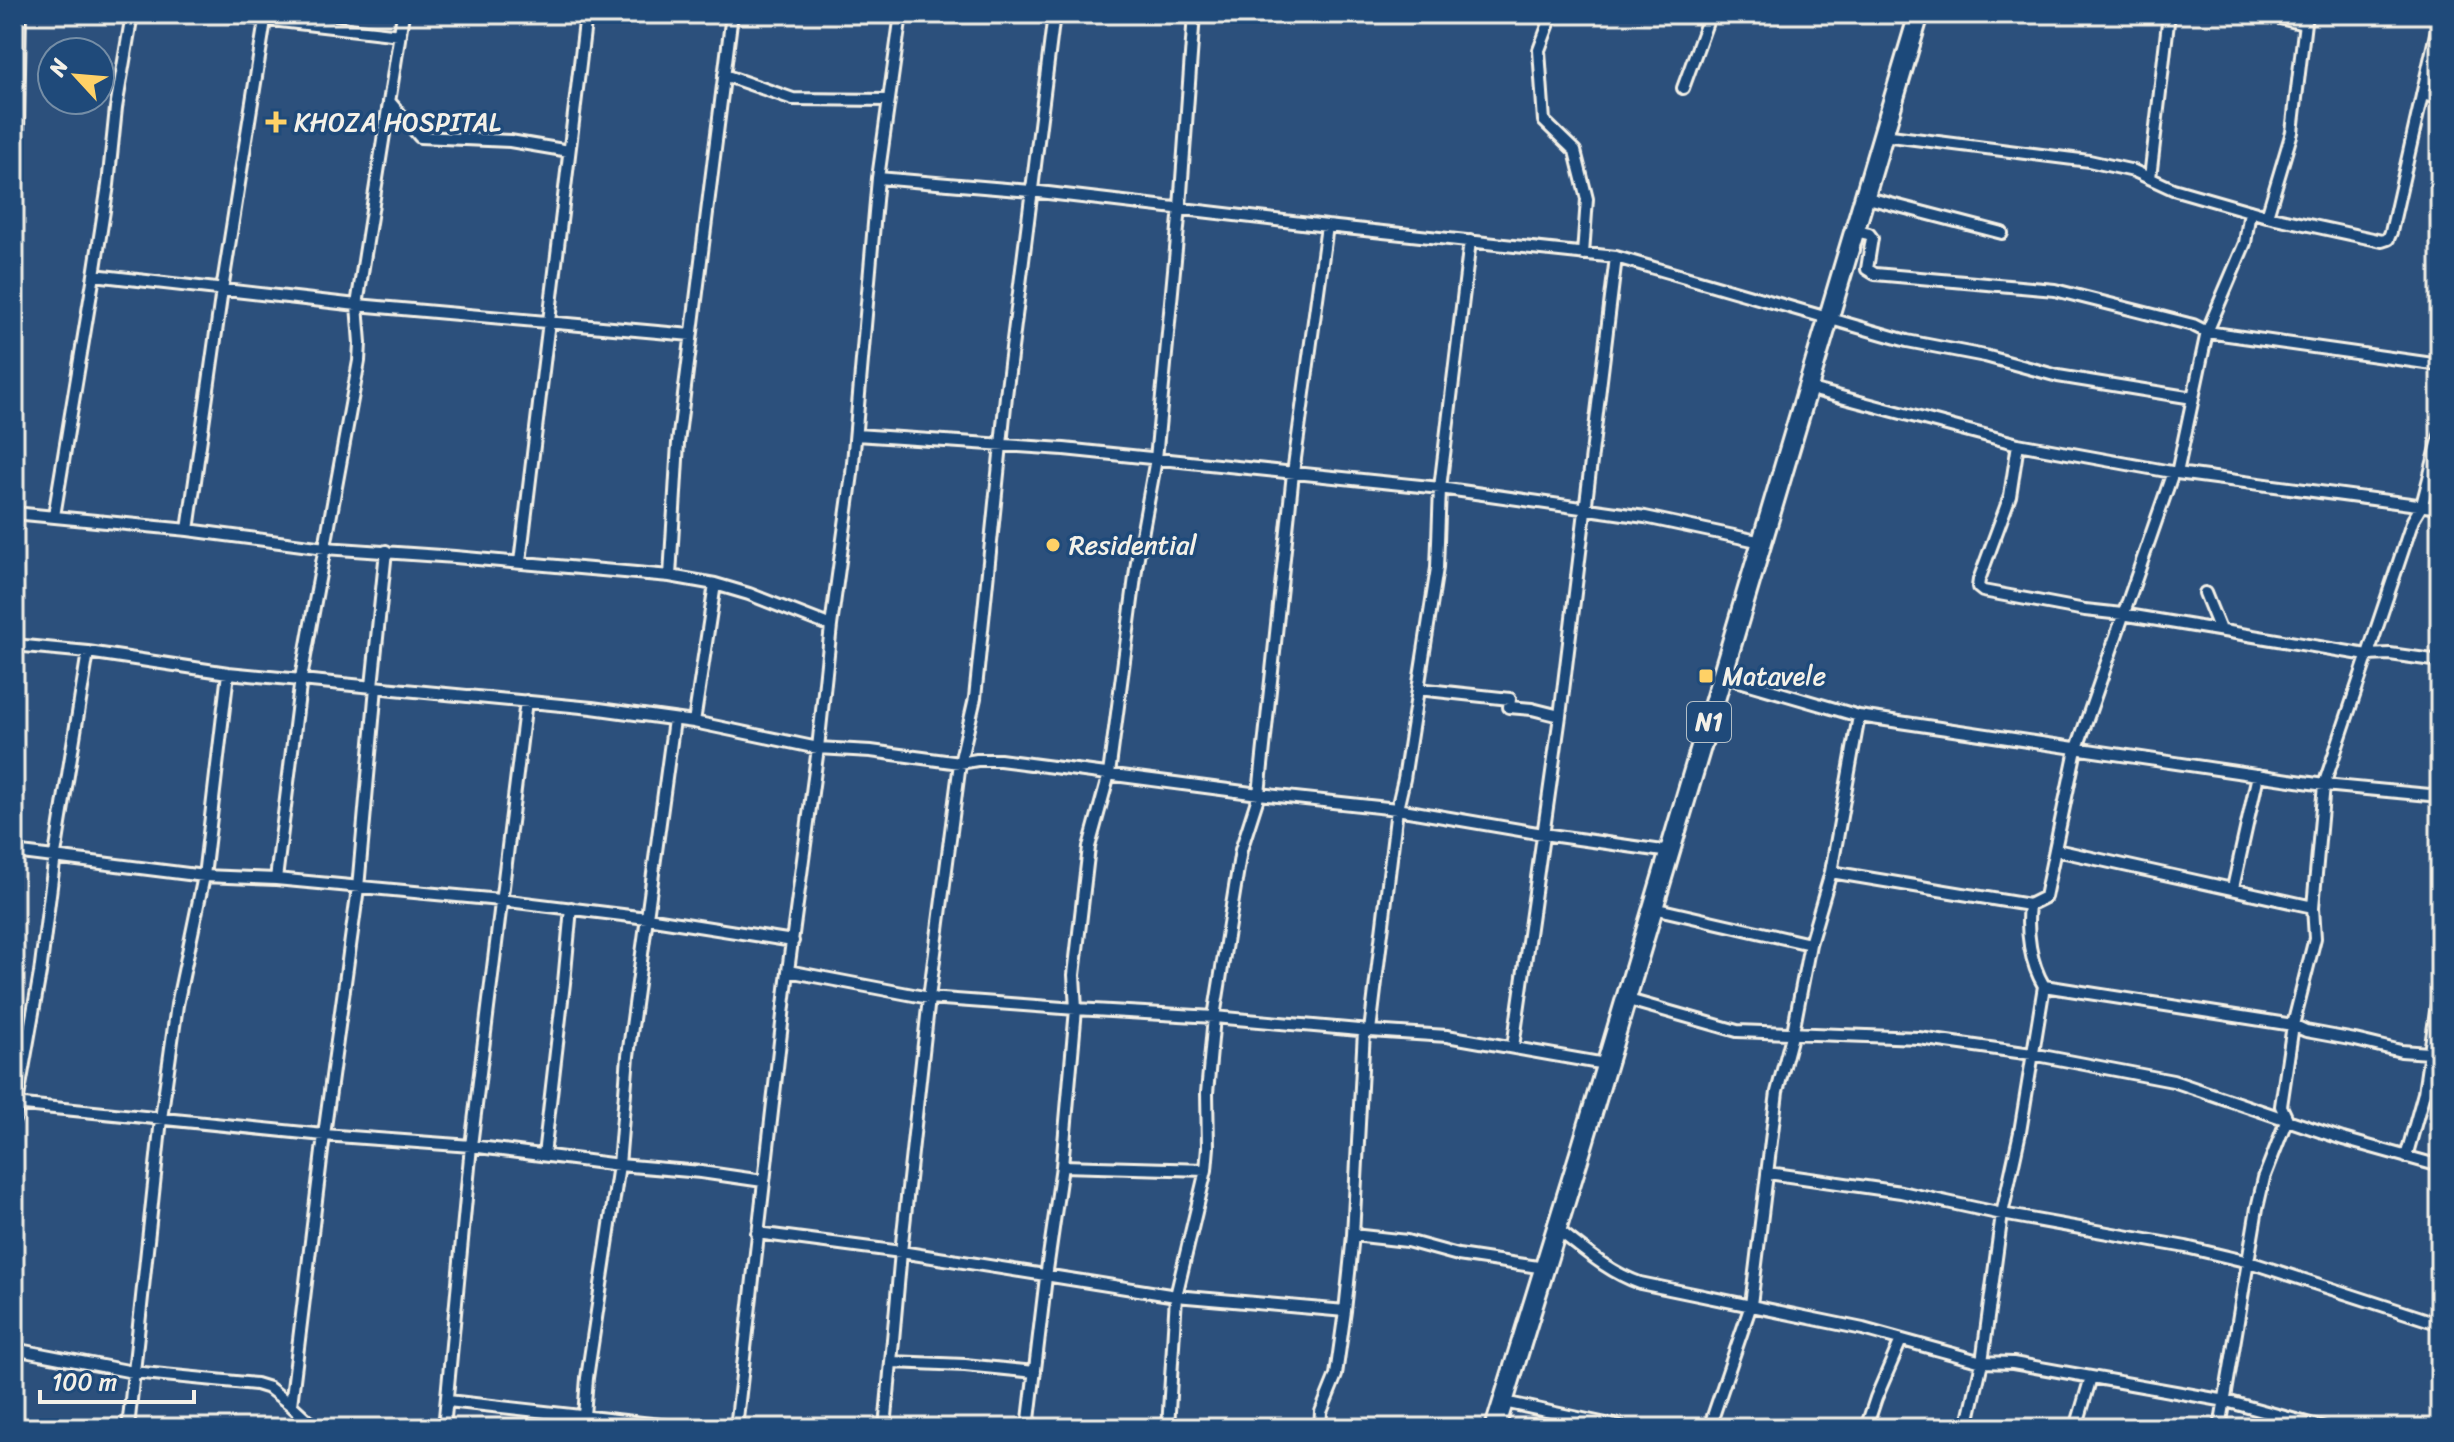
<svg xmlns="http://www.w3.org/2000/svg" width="2454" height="1442" viewBox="0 0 2454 1442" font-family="Sriracha,sans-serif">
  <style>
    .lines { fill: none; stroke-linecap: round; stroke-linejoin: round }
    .street-casing { stroke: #f4f1e8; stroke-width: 16 }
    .highway-casing { stroke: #f4f1e8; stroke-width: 24 }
    .street { stroke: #1f4a7a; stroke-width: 10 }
    .highway { stroke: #1f4a7a; stroke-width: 18 }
    .poi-dot { fill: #ffd166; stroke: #1f4a7a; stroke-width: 3 }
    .labels { text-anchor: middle; stroke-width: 7; stroke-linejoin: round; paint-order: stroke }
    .shield { fill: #1f4a7a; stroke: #b4bfc7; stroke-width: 2 }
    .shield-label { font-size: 24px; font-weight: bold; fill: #f4f1e8 }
    .poi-label { font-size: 26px; fill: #f4f1e8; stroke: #1f4a7a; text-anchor: start }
  </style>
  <rect width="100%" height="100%" fill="#2c507c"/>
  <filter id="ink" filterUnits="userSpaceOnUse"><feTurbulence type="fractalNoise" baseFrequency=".0125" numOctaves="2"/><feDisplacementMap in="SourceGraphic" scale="16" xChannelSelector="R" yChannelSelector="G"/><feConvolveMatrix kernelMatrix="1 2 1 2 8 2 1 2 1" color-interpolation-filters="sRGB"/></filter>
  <g filter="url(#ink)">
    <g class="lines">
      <defs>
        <path id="street" d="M220,14L400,35
          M1534,14L1551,18L1539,50L1544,121L1575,151L1587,199L1583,254
          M2264,14L2304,24
          M724,75L793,99L889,100
          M1683,88L1710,14
          M2422,94L2440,98
          M389,101L420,137L510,141L569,151
          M1883,135L2089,161L2134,171L2173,189L2267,216L2382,241L2388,239L2391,232L2440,16
          M878,178L1031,191L1327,226L1616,257L1907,341L1985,356L2058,376L2193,398
          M2150,178L2169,14
          M1864,197L2002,233
          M2267,216L2292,132L2306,14
          M14,228L17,186L20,14
          M1855,231L1869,234L1872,238L1867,269L1875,274L2055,290L2193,325L2207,332L2440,365
          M94,275L357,305L691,335
          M1807,388L2018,444L2177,473L2440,508
          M856,435L1064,449L1440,488L1645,517L1762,542
          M2018,444L2010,496L1979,580L1978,587L1983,591L2085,610L2122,614L2367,655L2390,654L2440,661
          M2177,473L2207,332L2245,243L2250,211
          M14,513L188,530L325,548L455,557L670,576L715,584L749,594L831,626
          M54,516L94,275L108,185L116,108L132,14
          M188,530L222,290L266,14
          M520,562L586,14
          M670,576L678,443L732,14
          M2205,593L2220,630
          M14,645L88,652L228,673L592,708L694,722L818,748L871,751L960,763L977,760H1000L1259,794L1397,809L1543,834L1670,852
          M1722,676L1859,716L2324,785L2440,796
          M372,686L386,551
          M1418,689L1510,699L1509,707L1532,709L1560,716
          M694,722L715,584
          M2056,850L2313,907
          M14,852L204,876L276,879L500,900L647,918L793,941
          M1831,872L2029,905
          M276,879L301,678L359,361L360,343L357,305L403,14
          M2233,888L2258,775
          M1653,908L1810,944
          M788,971L929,998L1076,1009L1214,1017L1370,1031L1447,1036L1605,1064
          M2044,986L2293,1025L2306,1031L2355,1040L2401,1051L2429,1053L2440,1056
          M1625,999L1737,1031L1919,1038L2032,1054L2173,1081L2343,1139L2440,1166
          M1370,1031L1397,809L1404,779L1437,568L1440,488L1470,241
          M1513,1047L1560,716L1616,257
          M14,1104L324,1135L471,1146L619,1165L701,1172L763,1181
          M14,1120L40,973L55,855L88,652
          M544,1155L564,983L571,908
          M2406,1157L2424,1093L2440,984
          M1062,1166L1206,1170
          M1768,1173L1901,1192L2002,1214L2186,1247L2249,1262L2440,1324
          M1557,1229C1583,1249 1608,1272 1640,1283L1863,1329L1982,1362L2013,1363L2226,1401L2325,1428
          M757,1233L901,1252L1176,1296L1345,1311
          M1353,1235L1407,1241L1458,1255L1545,1268
          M14,1349L133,1372L256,1384L269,1388L291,1405
          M892,1362L965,1365L1035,1372
          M448,1401L687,1428
          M1504,1402L1625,1428
          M128,1428L161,1119L177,1005L204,876L228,673
          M316,1428L291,1405L324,1135L358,888L376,687
          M444,1428L471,1146L526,701
          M583,1428L587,1378L619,1165L628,1056L674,720
          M736,1428L788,971L818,748L831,626L852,474L878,178L901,14
          M885,1428L901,1252L929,998L960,763L975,698L1006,396L1054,14
          M1028,1428L1046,1277L1062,1166L1076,1009L1074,975L1089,847L1109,774L1137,562L1156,459L1180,207L1194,14
          M1168,1428L1176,1296L1206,1170L1208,1147L1207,1093L1214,1017L1241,850L1259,794L1293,473L1327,226
          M1320,1428L1321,1412L1336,1375L1345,1311L1353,1235L1364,1031
          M1709,1428L1751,1305L1777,1092L1793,1032L1810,944L1831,872L1859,716
          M1866,1428L1876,1398L1901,1340
          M1967,1428L1982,1362L2002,1214L2020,1132L2044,986C2030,963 2026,932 2029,905L2045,897L2075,754L2173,472
          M2076,1428L2091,1377
          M2220,1428L2257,1208L2264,1178L2287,1119L2281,1106L2293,1025L2315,938L2313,907L2324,785L2413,520L2422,505L2440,436"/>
        <path id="highway" d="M1495,1428L1581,1150L1919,14"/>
      </defs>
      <use href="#street" class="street-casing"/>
      <use href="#highway" class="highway-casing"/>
      <use href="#street" class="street"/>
      <use href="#highway" class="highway"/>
    </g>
  </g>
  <g class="poi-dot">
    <path d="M272 110h8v8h8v8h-8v8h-8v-8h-8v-8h8z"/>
    <circle cx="1053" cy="545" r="8"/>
    <rect x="1698" y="668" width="16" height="16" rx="4"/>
  </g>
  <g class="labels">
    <rect class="shield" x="1687" y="702" width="44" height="40" rx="6"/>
    <g class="shield-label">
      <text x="1709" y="730">N1</text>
    </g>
    <g class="poi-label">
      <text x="294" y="131">KHOZA HOSPITAL</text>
      <text x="1069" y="554">Residential</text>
      <text x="1722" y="685">Matavele</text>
    </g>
  </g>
  <rect width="2454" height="1442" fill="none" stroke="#1f4a7a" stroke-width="48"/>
  <rect x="24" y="24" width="2406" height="1394" fill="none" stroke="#f4f1e8" stroke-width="3" filter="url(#ink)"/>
  <g transform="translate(76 76) rotate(296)"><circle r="38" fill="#1f4a7a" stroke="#748da6" stroke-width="2"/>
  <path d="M0-6L14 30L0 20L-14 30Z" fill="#ffd166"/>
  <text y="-12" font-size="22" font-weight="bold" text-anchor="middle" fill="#f4f1e8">N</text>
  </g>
  <path d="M40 1390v12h154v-12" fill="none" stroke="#f4f1e8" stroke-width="4"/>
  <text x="52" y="1390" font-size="24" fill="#f4f1e8" stroke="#1f4a7a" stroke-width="6" paint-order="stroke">100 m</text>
</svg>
